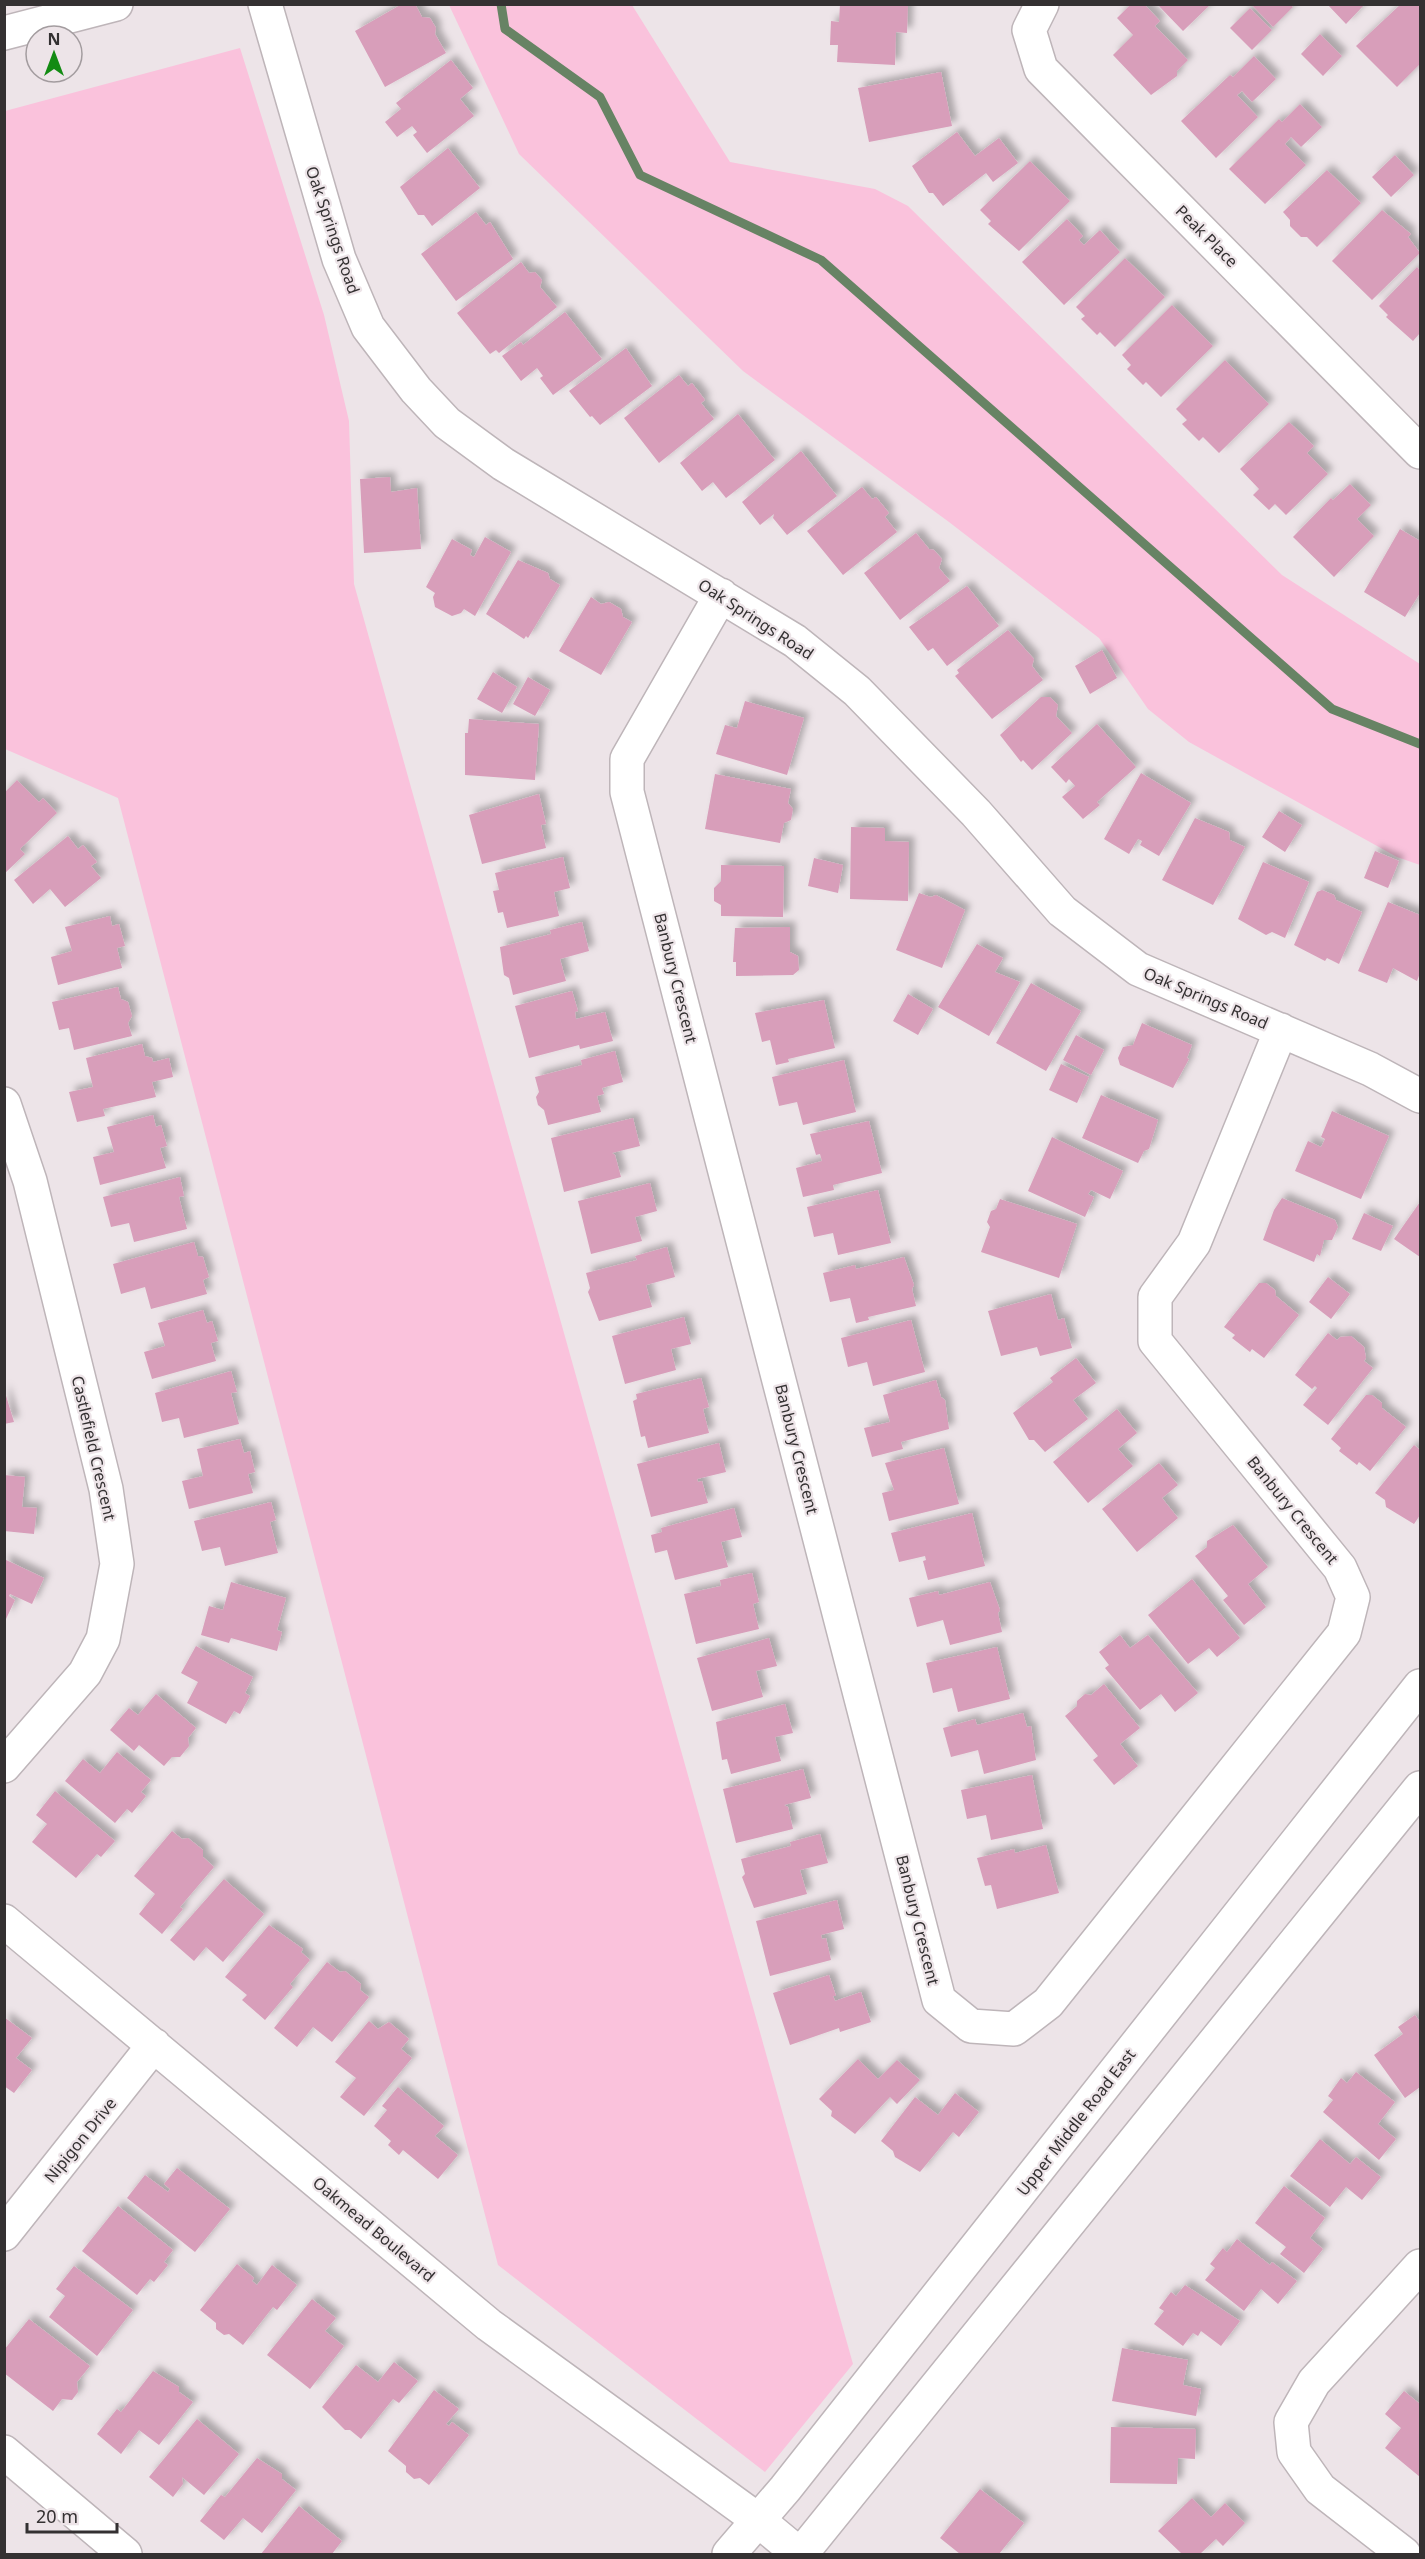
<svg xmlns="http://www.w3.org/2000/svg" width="1425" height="2559" viewBox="0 0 1425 2559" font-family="'Noto Sans',sans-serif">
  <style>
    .green { fill: #fac2dc }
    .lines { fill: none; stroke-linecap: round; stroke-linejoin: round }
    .stream { stroke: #678364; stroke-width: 9 }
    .building { fill: #d89eba; filter: url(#shadow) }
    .minor-casing { stroke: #beb5b9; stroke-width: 36 }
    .major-casing { stroke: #beb5b9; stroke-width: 36 }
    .minor { stroke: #fff; stroke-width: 33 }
    .major { stroke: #fff; stroke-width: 33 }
    .labels { text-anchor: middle; stroke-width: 4.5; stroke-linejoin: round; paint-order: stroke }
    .street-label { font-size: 16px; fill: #343132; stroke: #ede4e8 }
  </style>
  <defs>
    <filter id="shadow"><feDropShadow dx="5.5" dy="-5.5" stdDeviation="3" flood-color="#0004"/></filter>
  </defs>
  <rect width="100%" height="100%" fill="#ede4e8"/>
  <path class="green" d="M449,5H632L730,162L875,189L908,206L1282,575L1420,664V865L1397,857L1189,742L1148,709L1099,638L949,522L743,371L519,154Z
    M240,48L324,315L349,421L354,584L853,2364L765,2472L498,2265L118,798L5,749V111Z"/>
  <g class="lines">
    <path class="stream" d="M501,4L505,29L600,97L640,175L821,260L1332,709L1420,744"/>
  </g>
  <path class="building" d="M402,4H415L422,17L430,18L436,28L435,34L446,53L385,87L355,31Z
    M840,4H908L907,33L896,32L895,65L837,62L838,45H830L831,21L839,22Z
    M1131,4H1144L1160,21L1155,26L1188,60L1177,71V76L1151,95L1113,55L1133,35L1117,18Z
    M1157,4H1211L1183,31Z
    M1251,4H1290L1293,7L1273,27Z
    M1327,4H1365L1346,24Z
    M1401,4H1420V64L1397,87L1356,46Z
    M1250,8L1272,30L1252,50L1230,28Z
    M1320,34L1342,56L1323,76L1301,54Z
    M1254,56L1276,79L1252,102L1242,91L1237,95L1258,117L1216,158L1181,121L1230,75L1233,77Z
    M451,60L473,88L460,99L474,116L427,153L413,135L417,132L412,126L397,137L385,122L401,109L396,103Z
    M941,72L952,126L869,142L858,88Z
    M1300,104L1322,127L1301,147L1291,137L1285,144L1306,165L1265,204L1229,169L1279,119L1282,122Z
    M957,132L975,156L999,138L1018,163L993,182L986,173L943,206L933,193H929L912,166Z
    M448,148L480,188L432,226L424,215H418L400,187Z
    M1395,155L1414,175L1391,197L1372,177Z
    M1030,161L1070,201L1019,251L988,224L991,221L980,210Z
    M1327,170L1361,203L1317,247L1307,237H1301L1290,226V220L1283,212Z
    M1382,210L1411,234L1408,237L1420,253L1372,300L1332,261Z
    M476,212L486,225L490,222L513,259L456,301L421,254Z
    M1067,219L1083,236L1079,240L1084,245L1100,230L1120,252L1064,305L1022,262Z
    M1125,258L1165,297L1115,347L1100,332L1097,335L1081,319L1085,316L1076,307Z
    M521,262L529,273L535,272L542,280L540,287L557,307L499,353L496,350L490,354L457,313Z
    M1417,267L1420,270V333L1413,341L1386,317L1388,315L1379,306Z
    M1172,305L1213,346L1161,397L1146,382L1143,385L1127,369L1131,365L1122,355Z
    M565,312L602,359L553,395L540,378L543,376L537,368L521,381L502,356L521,342L523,345Z
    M626,348L652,386L600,425L592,416L590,417L569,391Z
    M1225,360L1269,404L1219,453L1203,437L1199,441L1182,424L1187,420L1176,409Z
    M679,375L688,386L692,383L705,400L701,403L714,419L659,463L624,418Z
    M738,414L775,460L726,498L713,482L702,491L680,463Z
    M1289,422L1314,446L1307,453L1328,474L1286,515L1275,504L1269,510L1253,495L1259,489L1240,469Z
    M801,451L837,496L787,535L773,518L774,514L760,525L742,502Z
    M390,477L391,492L417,488L421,549L364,553L360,479Z
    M1350,484L1371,505L1357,519L1374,536L1334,577L1293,537L1331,498L1333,500Z
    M862,487L872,499L876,497L889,513L885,517L897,532L843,575L807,531Z
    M1400,529L1420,541V593L1405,617L1364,592Z
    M916,533L929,549L934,550L942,559L939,568L950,581L900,620L864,573Z
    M485,537L511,552L475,616L464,609L461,613L452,616L435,607L433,597L435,593L426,587L452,539L472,550L470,555L474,557Z
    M518,560L548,573L550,579L560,585L528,638L526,636L524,639L486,614Z
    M967,586L999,626L947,666L933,648L928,651L909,627Z
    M591,597L601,604L609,602L621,609L623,617L632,622L601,675L559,651Z
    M1008,630L1034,659L1032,666L1043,680L992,719L955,676L959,673L957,670Z
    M1102,650L1117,678L1090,694L1075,666Z
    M493,672L517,687L502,713L477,699Z
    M528,677L550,690L535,716L513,704Z
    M1041,697H1050L1058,705L1056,716L1072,733L1032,770L1023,760L1021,762L1000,735Z
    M745,701L804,718L787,775L716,754L725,725L737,728Z
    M469,719L539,724L535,780L465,775V733H468Z
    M1097,724L1136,767L1097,802L1100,805L1083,819L1062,797L1075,786L1069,779L1066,783L1051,767Z
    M1141,773L1191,803L1159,856L1140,845L1142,841L1138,839L1129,854L1104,839Z
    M715,774L791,789L788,803L793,809L791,820L784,823L780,843L705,829Z
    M17,780L39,802L43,798L57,813L20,849L25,854L4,874V793Z
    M539,794L546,824L541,825L546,848L482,864L469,815Z
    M1279,811L1302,825L1285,852L1262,837Z
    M1195,818L1229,832L1230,840L1245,847L1213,905L1162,880Z
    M851,827L885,828V841L909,842L908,901L850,899Z
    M68,836L78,849L83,845L97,862L91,866L101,878L65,907L50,889L33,904L14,880Z
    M1375,851L1399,861L1388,888L1364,878Z
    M563,857L570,888L554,892L559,916L507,928L503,912L498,913L493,891L499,890L495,873Z
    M814,858L843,865L838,893L808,886Z
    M1263,862L1309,882L1285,938L1272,932L1266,935L1238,919Z
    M721,865L784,866L783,917L721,916V905L714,901V888L721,881Z
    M1322,890L1334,895L1336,900L1362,912L1339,964L1327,958L1325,961L1294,945L1317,892Z
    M919,893L931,897L936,895L965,910L942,968L896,950Z
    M1388,902L1420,915V973L1417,981L1393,968L1387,983L1358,971Z
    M110,916L112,926L119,924L125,946L117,948L122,968L58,985L51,957L72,951L65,927Z
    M582,922L589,951L560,959L566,981L513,995L509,978L504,975L500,947L551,934L550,930Z
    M790,927V952L798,956L799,970L793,975L736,976V962H733L735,928Z
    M977,944L1003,958L995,972L1020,982L989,1036L938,1007Z
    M1031,983L1081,1011L1046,1071L996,1043Z
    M118,987L121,999L128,1002L132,1016L128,1023L132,1036L74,1050L69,1028L59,1030L52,1002Z
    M572,991L578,1011L575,1012L576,1019L605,1012L613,1041L580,1049L579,1045L529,1058L515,1006Z
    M908,994L933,1009L918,1035L893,1021Z
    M824,1000L835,1048L788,1059L789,1062L776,1065L770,1040L762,1042L755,1013Z
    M1142,1023L1192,1045L1187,1058L1189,1059L1173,1088L1120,1065L1118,1058L1123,1047L1133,1045Z
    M1076,1035L1104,1050L1091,1075L1063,1060Z
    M142,1044L145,1056L152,1058L153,1062L169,1058L173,1077L152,1082L156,1097L103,1109L105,1116L77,1122L69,1092L93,1087L86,1058Z
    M615,1051L623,1082L602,1088L604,1094L597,1096L601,1112L548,1125L544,1110L538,1105L536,1097L539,1092L535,1077L582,1065L581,1060Z
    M844,1060L856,1112L803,1125L797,1102L779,1106L772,1077Z
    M1061,1064L1089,1077L1077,1103L1049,1090Z
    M1101,1095L1158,1120L1149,1149L1144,1151L1138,1163L1082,1138Z
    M1332,1111L1389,1136L1361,1199L1295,1171L1308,1141L1321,1147L1325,1139L1321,1137Z
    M153,1115L156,1127L161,1125L167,1146L160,1148L166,1168L100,1185L93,1157L114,1152L107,1127Z
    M633,1118L640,1146L612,1153L615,1155L621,1177L564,1192L551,1138Z
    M869,1121L882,1173L833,1185L834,1190L803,1197L796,1168L822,1161L820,1154L816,1155L810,1134Z
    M1052,1137L1123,1171L1110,1199L1091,1190L1088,1194L1094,1197L1085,1217L1028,1191Z
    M180,1177L184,1196L179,1197L187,1229L134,1242L129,1223L111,1227L103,1197Z
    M650,1183L657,1211L635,1217L642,1241L591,1254L578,1201Z
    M878,1190L891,1243L838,1255L833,1233L814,1237L807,1207Z
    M1282,1198L1335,1220L1338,1227L1332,1240H1324L1320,1256L1317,1254L1314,1262L1263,1240L1274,1210Z
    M1000,1199L1077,1224L1059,1278L981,1252L990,1227L987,1222L991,1211L996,1209Z
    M1420,1202V1257L1394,1239Z
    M1364,1213L1393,1226L1381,1251L1352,1239Z
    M194,1242L198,1256L203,1257L209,1277L203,1280L207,1294L151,1309L145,1287L121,1294L113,1264Z
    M667,1247L675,1277L646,1285L652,1307L599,1321L588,1292L590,1288L586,1273L637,1260L635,1256Z
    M904,1257L914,1285L912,1289L916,1306L868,1317L869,1320L856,1323L850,1298L830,1302L823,1273L855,1265L856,1269Z
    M1328,1277L1350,1294L1331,1319L1309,1302Z
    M1259,1283H1266L1275,1290L1276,1296L1299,1315L1264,1358L1252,1349L1250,1352L1232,1338L1235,1335L1224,1327Z
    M1051,1294L1058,1320L1064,1318L1072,1348L1040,1356L1037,1347L1001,1356L988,1311Z
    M203,1310L207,1323L212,1321L218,1341L211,1343L216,1361L152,1379L144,1352L165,1346L158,1323Z
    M684,1317L691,1344L671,1349L676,1370L625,1384L612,1336Z
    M911,1320L925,1372L873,1386L867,1362L848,1367L841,1338Z
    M1328,1333L1337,1340L1340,1337L1351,1336L1364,1347L1366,1358L1364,1361L1373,1368L1328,1425L1303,1405L1317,1388L1315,1386L1312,1389L1295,1375Z
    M1076,1358L1096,1383L1073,1400L1088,1419L1045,1452L1034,1440H1029L1013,1413L1053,1382L1050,1378Z
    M231,1371L237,1392L231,1393L239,1424L184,1438L179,1418L162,1422L155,1393Z
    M701,1378L709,1407L703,1409L709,1433L648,1448L645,1436L641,1437L633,1401L637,1399L636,1394Z
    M936,1380L941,1397L945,1400L949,1429L901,1442L903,1449L872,1457L864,1428L890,1422L883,1395Z
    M4,1389L14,1422L4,1424Z
    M1366,1395H1372L1382,1403V1408L1406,1427L1370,1471L1359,1462L1357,1465L1339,1451L1341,1448L1331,1439Z
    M1117,1409L1137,1433L1118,1449L1133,1466L1088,1503L1053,1462Z
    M240,1439L244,1453L250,1451L255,1472L248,1474L253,1493L189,1509L182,1481L203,1476L197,1449Z
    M719,1443L726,1472L697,1479L698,1482L702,1481L708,1503L651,1517L637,1464Z
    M1414,1445L1420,1450V1515L1414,1524L1386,1507L1385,1500L1375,1493Z
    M944,1448L959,1504L889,1521L882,1493L894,1490L885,1463Z
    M1159,1463L1178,1485L1162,1498L1178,1518L1137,1552L1102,1509Z
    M4,1475L25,1477L22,1507L37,1508L34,1534L4,1531Z
    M271,1502L276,1520L270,1522L278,1553L225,1566L220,1547L202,1551L194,1521Z
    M734,1508L742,1537L721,1542L728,1567L675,1580L667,1550L655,1553L651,1535L662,1532L661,1528Z
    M972,1513L985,1566L928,1580L923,1561L926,1560L925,1556L899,1562L891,1533Z
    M1233,1525L1268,1567L1248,1584L1266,1607L1244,1625L1223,1600L1228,1596L1195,1556L1207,1547V1541Z
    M4,1559L44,1578L32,1604L10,1594L9,1596L15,1600L6,1619Z
    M752,1573L759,1602L753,1604L759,1629L696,1644L684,1594L721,1586L720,1580Z
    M1192,1579L1240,1638L1217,1657L1209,1648L1188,1664L1148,1615Z
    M231,1582L286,1598L277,1630L282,1632L277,1651L231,1638L229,1643L201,1635L209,1606L223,1610Z
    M990,1582L1000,1610L998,1613L1002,1632L950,1645L943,1620L917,1627L909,1598L938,1591L939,1595Z
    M1120,1635L1130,1648L1148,1635L1198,1693L1175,1712L1161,1694L1140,1710L1105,1668L1109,1665L1099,1652Z
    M769,1638L777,1666L756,1671L763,1697L712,1711L697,1658Z
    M196,1646L253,1677L245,1693L250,1696L240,1714L234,1711L226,1724L187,1703L198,1682L181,1673Z
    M997,1647L1010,1699L958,1712L952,1688L933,1693L926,1663Z
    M1104,1684L1140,1728L1120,1744L1138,1766L1114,1785L1093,1760L1098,1756L1065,1716L1077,1706V1701L1085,1694L1091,1695Z
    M156,1694L196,1728L188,1738L189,1746L180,1757H172L164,1766L139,1745L134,1751L110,1730L129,1708L138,1715Z
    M785,1704L793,1733L775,1737L781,1761L731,1774L727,1759L722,1760L716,1722Z
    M1023,1713L1027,1727L1031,1726L1036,1760L984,1774L978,1750L951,1757L943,1728L975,1719L977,1725Z
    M117,1752L151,1780L141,1792L146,1796L132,1813L127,1809L115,1823L65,1781L83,1759L100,1773Z
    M803,1769L811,1798L784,1805L788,1807L793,1829L736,1843L723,1789Z
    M1032,1775L1043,1829L991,1840L986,1815L967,1819L961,1790Z
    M55,1791L115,1841L101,1857L97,1854L76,1878L32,1842L47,1824L36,1815Z
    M172,1831L182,1839L188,1838L203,1850V1857L214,1867L180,1907L183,1909L162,1934L139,1914L155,1894L134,1876Z
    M820,1834L828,1863L800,1870L807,1894L754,1908L742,1877L745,1874L741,1859L791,1846L790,1842Z
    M1046,1845L1059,1893L997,1909L991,1885L985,1886L977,1858L1014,1849L1015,1853Z
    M224,1879L264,1914L223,1962L206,1947L194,1961L170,1940Z
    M837,1900L844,1929L821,1935L822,1939L826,1938L831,1960L770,1976L756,1921Z
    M269,1925L303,1949L301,1952L310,1960L290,1984L293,1987L265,2020L242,2000L247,1995L225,1977Z
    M327,1962L340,1972L345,1971L361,1984L360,1990L369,1997L332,2042L313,2027L297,2047L274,2028Z
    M829,1975L836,1996H833L835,2001L861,1992L871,2022L840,2032L839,2028L790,2045L773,1993Z
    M1415,2015L1420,2022V2087L1405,2098L1374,2055L1403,2034L1398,2027Z
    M4,2017L32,2038L16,2058L32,2070L14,2093L4,2086Z
    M369,2021L378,2029L389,2022L409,2039L401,2049L412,2058L364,2116L340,2097L356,2078L335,2062Z
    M858,2059L878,2079L897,2060L920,2080L897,2104L890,2097L855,2134L831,2116L832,2111L819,2099Z
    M1356,2072L1395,2102L1378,2124L1396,2139L1379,2160L1323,2112L1333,2100L1328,2096L1341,2078L1347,2083Z
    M398,2087L444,2126L435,2136L458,2155L438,2179L403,2150L399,2155L388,2145L391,2141L374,2126L387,2110L382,2106Z
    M955,2093L979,2112L959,2137L953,2132L920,2172L895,2157L893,2151L881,2141L915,2097L938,2115Z
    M1320,2139L1350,2164L1356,2157L1381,2177L1362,2200L1346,2187L1330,2207L1290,2176Z
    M177,2168L230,2209L195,2252L127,2198L145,2175L168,2192L170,2189L164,2184Z
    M1284,2186L1325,2218L1310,2238L1323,2249L1304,2273L1280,2254L1286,2247L1255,2223Z
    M118,2206L173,2250L164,2262L168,2265L154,2282L150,2279L137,2295L82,2251Z
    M1237,2239L1270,2265L1272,2262L1297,2281L1278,2304L1261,2289L1244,2311L1205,2280L1215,2268L1210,2264L1223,2248L1227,2252Z
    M237,2264L254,2278L252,2281L257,2285L272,2265L297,2285L277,2310L273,2307L243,2345L229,2334L224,2335L216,2329V2323L200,2310Z
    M74,2266L133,2310L97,2356L49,2317L65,2296L56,2289Z
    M1185,2285L1240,2321L1221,2346L1201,2331L1198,2336L1193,2333L1183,2346L1154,2324L1164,2311L1159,2308L1171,2292L1176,2296Z
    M312,2299L336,2318L325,2331L344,2346L310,2389L267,2355Z
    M29,2319L90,2366L77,2382L78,2392L72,2400L62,2399L53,2411L4,2373V2350Z
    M1122,2348L1188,2360L1183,2385L1201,2389L1196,2416L1112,2401Z
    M394,2362L418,2381L399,2403L393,2399L361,2439L350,2430H345L322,2407L356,2365L378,2382Z
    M153,2371L179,2387V2392L193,2402L159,2445L139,2430L121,2454L97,2434L117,2409L121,2412Z
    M434,2390L459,2409L446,2424L449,2426L452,2422L469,2435L429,2485L420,2478L414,2479L406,2472V2466L388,2451Z
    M1404,2391L1420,2404V2477L1385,2448L1401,2428L1385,2414Z
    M197,2419L239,2454L204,2495L182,2477L183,2484L173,2497L149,2477Z
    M1111,2427L1196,2429L1195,2459L1178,2458L1177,2484L1110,2483Z
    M257,2458L282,2474V2479L296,2490L262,2533L243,2518L224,2540L200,2521L221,2495L225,2497Z
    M980,2489L1024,2523L999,2554H960L940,2538Z
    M1192,2498L1211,2517L1225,2503L1245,2523L1223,2546L1216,2539L1200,2554H1182L1158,2531Z
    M299,2506L342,2541L332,2554H261Z"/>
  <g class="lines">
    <defs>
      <path id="minor" d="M265,4L339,259L368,327L416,390L447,423L503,464L795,641L857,691L976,813L1062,911L1138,969L1370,1069L1420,1096
        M1042,4L1029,30L1041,69L1420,452
        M4,33L116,4
        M721,595L627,759V792L939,2000L971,2026L1014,2029L1048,2003L1344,1633L1353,1597L1340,1568L1155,1341V1297L1194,1243L1281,1030
        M4,1104L30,1181L106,1489L117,1564L103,1639L85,1673L4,1766
        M4,1921L489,2325L758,2520L799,2554
        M4,2234L154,2045
        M4,2452L125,2554
        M1404,2554L1320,2489L1294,2452L1291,2422L1314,2382L1420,2266"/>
      <path id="major" d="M729,2554L785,2489L1420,1686
        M801,2554L1420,1788"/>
    </defs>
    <use href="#minor" class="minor-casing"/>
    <use href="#major" class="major-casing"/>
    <use href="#minor" class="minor"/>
    <use href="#major" class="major"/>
  </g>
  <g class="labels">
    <g class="street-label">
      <text transform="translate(333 230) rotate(71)" y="6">Oak Springs Road</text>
      <text transform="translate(1207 236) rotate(45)" y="6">Peak Place</text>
      <text transform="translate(756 619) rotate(33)" y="6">Oak Springs Road</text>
      <text transform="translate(676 978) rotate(76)" y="6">Banbury Crescent</text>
      <text transform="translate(1206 998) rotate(23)" y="6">Oak Springs Road</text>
      <text transform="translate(94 1448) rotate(77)" y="6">Castlefield Crescent</text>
      <text transform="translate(797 1449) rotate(76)" y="6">Banbury Crescent</text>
      <text transform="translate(1293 1510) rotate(51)" y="6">Banbury Crescent</text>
      <text transform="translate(918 1920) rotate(76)" y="6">Banbury Crescent</text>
      <text transform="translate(1076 2122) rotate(-52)" y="6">Upper Middle Road East</text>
      <text transform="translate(80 2140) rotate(-51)" y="6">Nipigon Drive</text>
      <text transform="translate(374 2229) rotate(40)" y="6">Oakmead Boulevard</text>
    </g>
  </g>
  <rect width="1425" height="2559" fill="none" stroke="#343132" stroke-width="12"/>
  <g transform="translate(54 54)"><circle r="28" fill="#ede4e8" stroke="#a39c9f" stroke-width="1.5"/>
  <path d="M0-4.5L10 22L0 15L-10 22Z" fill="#138b13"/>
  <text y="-9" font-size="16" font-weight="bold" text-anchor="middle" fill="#343132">N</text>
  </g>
  <path d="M27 2523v9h90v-9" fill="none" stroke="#343132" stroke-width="3"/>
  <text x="36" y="2523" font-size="18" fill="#343132" stroke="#ede4e8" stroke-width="4.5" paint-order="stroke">20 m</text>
</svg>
